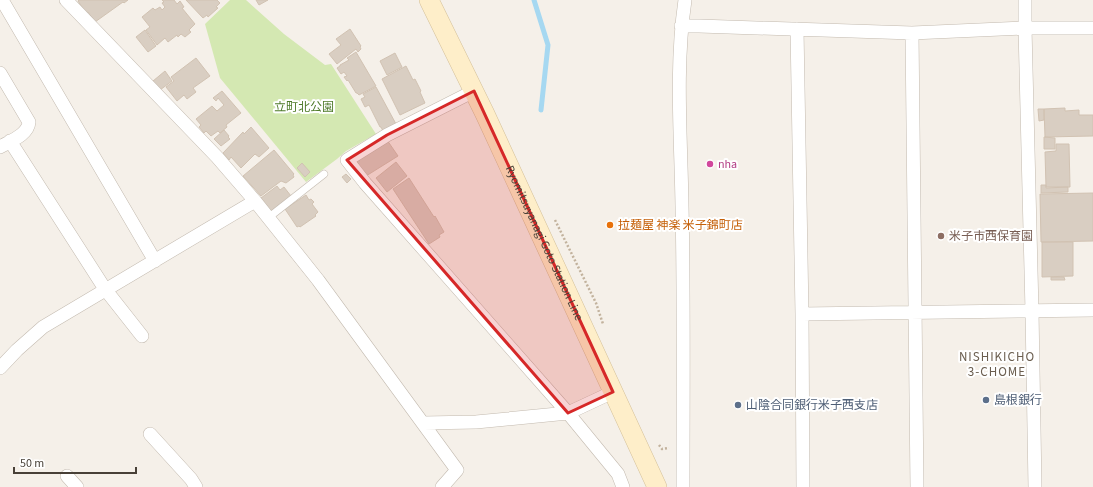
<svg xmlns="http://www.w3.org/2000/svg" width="1093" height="487" viewBox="0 0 1093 487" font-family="'Source Sans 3','Noto Sans JP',sans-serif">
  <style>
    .green { fill: #d4e8b2 }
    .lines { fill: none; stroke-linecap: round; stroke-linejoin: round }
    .stream { stroke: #a6d8f1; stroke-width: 5 }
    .building { fill: #d9cec2; stroke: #d1c2b2 }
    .lane-casing { stroke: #c3baaf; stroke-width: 8 }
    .street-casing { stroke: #c3baaf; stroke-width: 14 }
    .secondary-casing { stroke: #d4c099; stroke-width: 20 }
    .path { stroke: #c2b29d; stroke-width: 2.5; stroke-dasharray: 2 2; stroke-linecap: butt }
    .lane { stroke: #fff; stroke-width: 7 }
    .street { stroke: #fff; stroke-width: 13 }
    .secondary { stroke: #feeec9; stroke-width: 19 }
    .marked { fill: #d62828; fill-opacity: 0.2; stroke: #d62828; stroke-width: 3; stroke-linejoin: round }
    .hotel-dot { fill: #d1479c; stroke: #fff; stroke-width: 1.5 }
    .food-dot { fill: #e8710a; stroke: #fff; stroke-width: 1.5 }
    .education-dot { fill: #8d6e63; stroke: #fff; stroke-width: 1.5 }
    .service-dot { fill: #5c6f8a; stroke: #fff; stroke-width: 1.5 }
    .labels { text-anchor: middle; stroke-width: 4; stroke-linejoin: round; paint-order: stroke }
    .park-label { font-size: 12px; fill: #4f7b2a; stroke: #fff }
    .hotel-label { font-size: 12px; fill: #b23c85; stroke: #fff; text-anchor: start }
    .food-label { font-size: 12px; fill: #c56008; stroke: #fff; text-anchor: start }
    .education-label { font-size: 12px; fill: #785e54; stroke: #fff; text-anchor: start }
    .street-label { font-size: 12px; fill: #484037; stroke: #fff }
    .service-label { font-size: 12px; fill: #4e5e75; stroke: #fff; text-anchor: start }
    .neighbourhood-label { font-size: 13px; letter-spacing: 1px; fill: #6b5e4f; stroke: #fff }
  </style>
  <rect width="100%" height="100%" fill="#f5f0e9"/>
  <path class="green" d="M230,0H246L284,34L325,65L331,64L376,134L346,151L337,159L306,182L220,78L205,24Z"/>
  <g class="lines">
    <path class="stream" d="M534,0L548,45L541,110"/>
  </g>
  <path class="building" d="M79,0H128L124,3L123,2L95,22L88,12L86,13L78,1Z
    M162,0H174L177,4L180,1L184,7L182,8L195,24L189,30L191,32L185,37L181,34L178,37L177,35L168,42L165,38L157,45L146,30L150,27L142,17L153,8L155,10L160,7L162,10L165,7L162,3L164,2Z
    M186,0H217L220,3L216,7L218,8L208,17L207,15L203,18Z
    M256,0H268L259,5Z
    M350,29L361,46L360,47L361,49L358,52L356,49L337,64L329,54L341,45L336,39Z
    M145,30L156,46L148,52L136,37Z
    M356,52L376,86L359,95L357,93H356L348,80L347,81L344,77L347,76L344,72L341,74L337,68L340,66V65L349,60L347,58Z
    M395,53L402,67L387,75L380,61Z
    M196,58L210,76L193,88L196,92L187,99L184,95L177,101L166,87L174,81L171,77Z
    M406,66L413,80L415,79L421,91L420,92L425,103L400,115L382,79Z
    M165,71L172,81L160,90L153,81Z
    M376,87L396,124L383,131L381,127H380L369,105L365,107L361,99L365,97L363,94Z
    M222,91L241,113L226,125L227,127L220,133L218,131L211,136L206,131L204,133L199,127L201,125L196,119L212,106L217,111L224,105L218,98L216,101L213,98Z
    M1065,108V111L1079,110V115H1093V136L1045,137L1044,109Z
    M1038,109H1044V120L1039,121Z
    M251,127L269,148L259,157L255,154L241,168L231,157L229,160L223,153L243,132L244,134Z
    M224,130L229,136L228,137L230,139L221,146L214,139Z
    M1044,137L1055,138V149H1044Z
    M387,140L398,156L366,176L355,159Z
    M1056,144H1069L1070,187H1046L1045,152L1056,151Z
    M274,150L294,174L293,175L294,177L286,183L281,181L261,196L243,176Z
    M396,162L407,176L387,192L376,178Z
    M302,163L310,172L305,177L297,168Z
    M346,174L351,179L347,183L342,177Z
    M409,178L434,217L435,216L444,232L439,235L440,237L429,244L393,189Z
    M1041,185H1046V188L1068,187V192L1041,193Z
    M277,186L280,190L284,187L291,196L271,211L261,198Z
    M1093,193V241L1041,242L1040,194Z
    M306,195L309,200L311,199L314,202L312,204L318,212L315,215L316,216L300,227L299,226L297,227L285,209Z
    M1042,242H1073V276L1042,277Z
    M1051,277H1064L1065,280H1051Z"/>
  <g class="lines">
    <defs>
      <path id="lane" d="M268,218L324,174"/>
      <path id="street" d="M2,0L155,261
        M66,0L217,157L255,201L318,280L457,470L442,487
        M1025,0V28L1032,311L1035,487
        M681,26H699L912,33L1025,28H1093
        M797,29L802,314L803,487
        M912,33L917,487
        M0,73L29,122C28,135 10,141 0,147
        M474,91L387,135L347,160L365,183L568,413L618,474L623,487
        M10,141L105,289L142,336
        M802,314L1093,310
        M0,368L17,350L43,327L255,201
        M424,423L476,422L568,413L613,392
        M150,434L191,479L196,487
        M67,476L77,487
        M683,487C683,393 684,299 682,206C681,137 675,68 685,0"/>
      <g id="secondary">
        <path id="s1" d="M429,0L485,114L657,487"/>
      </g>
    </defs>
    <use href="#lane" class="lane-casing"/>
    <use href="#street" class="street-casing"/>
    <use href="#secondary" class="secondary-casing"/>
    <path class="path" d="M555,220L596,303L603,324
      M659,445L662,449L669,448"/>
    <use href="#lane" class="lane"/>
    <use href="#street" class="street"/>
    <use href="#secondary" class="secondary"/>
  </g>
  <path class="marked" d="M474,91L613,392L568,413L347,160L387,135Z"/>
  <circle class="hotel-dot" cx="710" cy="164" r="4"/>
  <circle class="food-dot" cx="610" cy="225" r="4"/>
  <circle class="education-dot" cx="941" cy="236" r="4"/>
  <g class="service-dot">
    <circle cx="986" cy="400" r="4"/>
    <circle cx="738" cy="405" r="4"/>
  </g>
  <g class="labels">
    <g class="park-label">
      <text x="304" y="111">立町北公園</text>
    </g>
    <g class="hotel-label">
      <text x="718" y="168">nha</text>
    </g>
    <g class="food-label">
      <text x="618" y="229">拉麺屋 神楽 米子錦町店</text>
    </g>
    <g class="education-label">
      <text x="949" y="240">米子市西保育園</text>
    </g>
    <g class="street-label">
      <text dy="4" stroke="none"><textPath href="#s1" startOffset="269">Ryomitsuyanagi Goto Station Line</textPath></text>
    </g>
    <g class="service-label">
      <text x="994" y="404">島根銀行</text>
      <text x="746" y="409">山陰合同銀行米子西支店</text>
    </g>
    <g class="neighbourhood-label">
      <text x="997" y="361">NISHIKICHO<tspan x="997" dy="15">3-CHOME</tspan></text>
    </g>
  </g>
  <path d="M14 467v6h122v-6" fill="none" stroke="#484037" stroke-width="2"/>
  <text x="20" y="467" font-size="12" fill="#484037" stroke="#ffffff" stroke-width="3" paint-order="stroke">50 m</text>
</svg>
